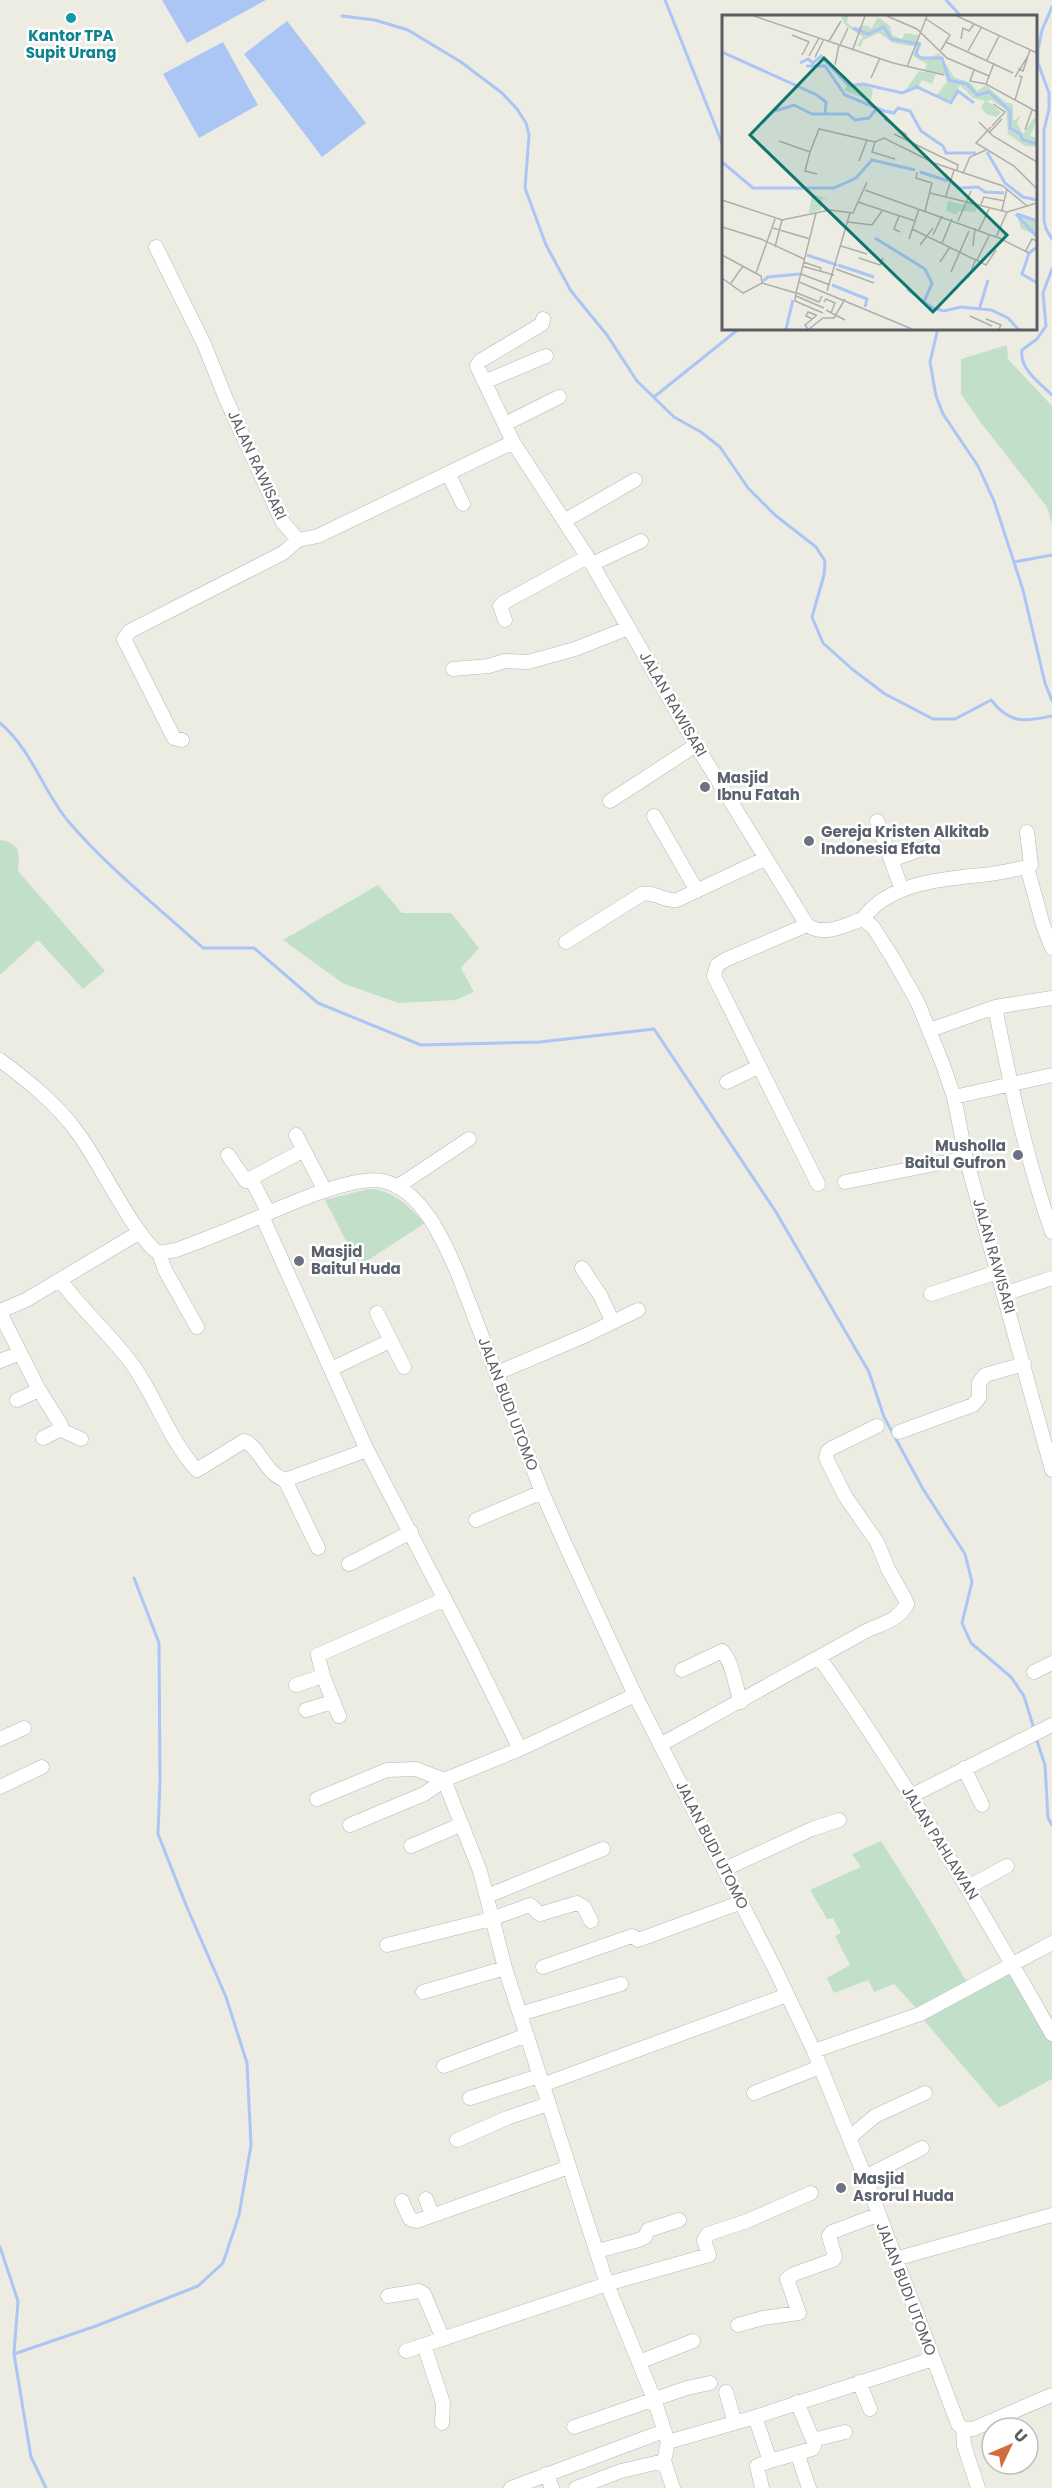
<svg xmlns="http://www.w3.org/2000/svg" width="1052" height="2488" viewBox="0 0 1052 2488" font-family="Poppins,sans-serif">
  <style>
    .green { fill: #c2e0c9 }
    .water { fill: #abc5f4 }
    .lines { fill: none; stroke-linecap: round; stroke-linejoin: round }
    .stream { stroke: #abc5f4; stroke-width: 3 }
    .minor-casing { stroke: #b5b7bb; stroke-width: 15 }
    .minor { stroke: #fff; stroke-width: 14 }
    .culture-dot { fill: #0f9aa8; stroke: #fff; stroke-width: 2 }
    .worship-dot { fill: #6b7280; stroke: #fff; stroke-width: 2 }
    .labels { text-anchor: middle; stroke-width: 5; stroke-linejoin: round; paint-order: stroke }
    .culture-label { font-size: 15px; font-weight: bold; fill: #0d838f; stroke: #fff }
    .street-label { font-size: 15px; fill: #5b5d62; stroke: #fff }
    .worship-label { font-size: 15px; font-weight: bold; fill: #5b616d; stroke: #fff; text-anchor: start }
    .inset-river { fill: none; stroke: #abc5f4; stroke-width: 3 }
    .inset-road { fill: none; stroke: #aeafab; stroke-width: 1.5 }
    .view { fill: #0f766e; fill-opacity: 0.15; stroke: #0f766e; stroke-width: 3 }
    .inset-edge { fill: none; stroke: #5b5d62; stroke-width: 3 }
  </style>
  <rect width="100%" height="100%" fill="#ecece3"/>
  <path class="green" d="M1007,345L1008,359L1052,406V524L1047,507L981,423L961,394V359Z
    M0,840L7,841L17,848L19,858L18,871L105,971L83,989L38,940L0,975Z
    M378,885L402,913H451L479,948L461,968L474,992L456,1000L399,1003L344,984L283,940Z
    M368,1189C393,1189 409,1207 425,1223L359,1266L325,1200Z
    M881,1841L921,1904L968,1984L917,2009L894,1984L874,1992L868,1980L834,1993L827,1978L850,1965L835,1936L841,1933L833,1918L827,1919L810,1890L861,1867L852,1854Z
    M1009,1971L1013,1973L1052,2041V2079L999,2108L921,2017Z"/>
  <path class="water" d="M162,0H266L187,43Z
    M287,21L366,123L322,157L244,54Z
    M223,42L258,105L199,138L163,74Z"/>
  <g class="lines">
    <path class="stream" d="M665,0L724,148
      M946,0L961,16
      M1052,7L1042,30L1038,50V63L1049,93V109L1044,130V220L1046,229L1052,239
      M342,16L375,20L408,30L461,62L502,93L517,109L526,123L529,135L525,188L546,245L571,291L607,335L637,381L674,417L701,432L720,447L748,488L775,515L816,547L825,561L824,575L812,617L823,643L852,669L885,694L933,719H955L991,700C1010,724 1024,722 1052,716
      M1052,269L1043,293L1046,326L1037,339L1022,350C1019,369 1040,383 1052,395
      M938,328L930,362L936,396L943,414L978,466L994,501L1023,590L1045,683L1052,701
      M654,397L740,328
      M1014,562L1052,555
      M0,723C32,750 43,791 68,821C108,868 158,907 203,948H254L318,1003L421,1045L540,1042L654,1029L776,1212L869,1372L884,1417L923,1489L965,1554L972,1582L962,1623L971,1643L1011,1677L1024,1696L1034,1729
      M1036,1738L1045,1765L1048,1818L1052,1825
      M0,2247L18,2301L14,2353
      M46,2488L31,2457L14,2354L96,2326L198,2286L223,2263L239,2215L251,2145L247,2063L226,1997L186,1905L158,1834L160,1780L159,1643L134,1578"/>
    <defs>
      <path id="minor" d="M156,247L204,344L226,399L282,521L298,540L318,536L513,442L592,564L696,745L807,925C825,937 845,925 863,919L873,927L894,960L918,1003L943,1065L954,1097L966,1158L1052,1470
        M484,382L546,356
        M505,424L559,397
        M513,442L477,366L480,361L542,324L543,319
        M448,473L463,504
        M564,521L635,480
        M592,564L641,541
        M505,620L500,606L503,603L587,557
        M453,669L489,666L505,661L528,662L575,649L628,628
        M182,740L174,738L124,639L130,631L283,553L298,540
        M610,801L696,745
        M654,816L697,891
        M877,821L902,890
        M1027,832L1031,865L1027,867L1043,925L1052,948
        M891,860L934,845
        M863,919C888,883 942,879 981,875C997,874 1012,870 1027,867
        M807,925L727,959L717,965L714,976L818,1184
        M566,942L642,894C655,891 664,902 677,900L766,858
        M995,1007C1010,1083 1026,1158 1052,1232
        M930,1030L995,1007L1052,998
        M0,1060C28,1081 56,1103 77,1132C97,1157 137,1241 159,1253L176,1250C198,1242 219,1234 240,1225C273,1212 349,1174 383,1181C422,1190 444,1241 458,1274L542,1492L565,1544L635,1695L776,1971L814,2051L865,2177L958,2424L963,2429H973L1052,2395
        M727,1082L758,1067
        M954,1097L1052,1075
        M296,1135L325,1191
        M228,1155L246,1181L304,1150
        M251,1179L269,1213
        M845,1182L966,1158
        M397,1187L469,1139
        M262,1216L367,1450L469,1646L520,1749
        M159,1253L165,1270L197,1327
        M582,1268L600,1295L613,1322
        M60,1280C82,1310 110,1334 132,1364C156,1397 169,1440 197,1470L244,1441C260,1446 263,1472 285,1480L367,1450
        M931,1294L997,1272
        M1004,1294L1052,1278
        M0,1311L26,1300L140,1232
        M0,1313L39,1390L61,1425L59,1430L43,1438
        M377,1313L404,1367
        M0,1361L20,1353
        M331,1369L390,1341
        M497,1373L584,1336L638,1310
        M17,1400L39,1390
        M59,1429L81,1439
        M899,1432L973,1405L979,1398V1383L985,1375L1024,1364
        M285,1480L318,1548
        M476,1520L542,1492
        M349,1564L411,1532
        M819,1657C904,1778 979,1906 1052,2034
        M682,1670L722,1651C733,1662 735,1687 741,1702
        M1034,1672L1052,1663
        M296,1685L323,1676
        M306,1710L332,1702
        M339,1716L323,1676L318,1655L445,1599
        M0,1739L24,1728
        M660,1745L866,1631C881,1624 899,1620 907,1604L905,1599L888,1569L877,1542L845,1496L826,1458L828,1451L832,1448L877,1426
        M964,1768L982,1805
        M0,1787L42,1767
        M911,1796L1052,1725
        M317,1799L387,1770L416,1769L444,1780L480,1871L505,1968L607,2284L654,2399L668,2442L664,2461L673,2488
        M350,1825L424,1794L444,1780L520,1749L635,1695
        M411,1846L460,1825
        M725,1869L812,1829L839,1820
        M968,1887L1007,1866
        M487,1896L603,1849
        M387,1945L491,1919L530,1905L540,1914L577,1903L584,1907L591,1921
        M543,1967L632,1936L638,1940L742,1902
        M423,1992L505,1968
        M520,2014L621,1984
        M814,2051L920,2014L1052,1943
        M444,2066L527,2035
        M542,2085L787,1995
        M754,2093L820,2067
        M470,2098L539,2076
        M849,2138L875,2116L925,2093
        M457,2140L507,2118L548,2104
        M865,2177L922,2148
        M426,2199L432,2215
        M402,2201L410,2219L417,2221L569,2167
        M597,2251L639,2240L645,2237L648,2230L679,2220
        M895,2259L1052,2215
        M388,2296L419,2291L424,2294L443,2339
        M738,2325L763,2318L799,2313L787,2279L794,2274L833,2260L835,2257L829,2236L832,2232L877,2215
        M424,2345L443,2403L442,2423
        M406,2351L607,2284L709,2255L704,2240L708,2234L747,2221L811,2193
        M639,2362L693,2341
        M859,2382L870,2409
        M726,2392L735,2423
        M755,2417L770,2461L812,2449L814,2446L813,2440L797,2402
        M574,2427L687,2388L710,2383
        M963,2429L964,2445L978,2488
        M813,2440L845,2432
        M668,2442L755,2417L933,2359
        M797,2453L809,2488
        M546,2474L552,2488
        M511,2488L664,2431
        M576,2488L621,2471L664,2461
        M762,2488L757,2466L770,2461"/>
    </defs>
    <use href="#minor" class="minor-casing"/>
    <use href="#minor" class="minor"/>
  </g>
  <circle class="culture-dot" cx="71" cy="18" r="6"/>
  <g class="worship-dot">
    <circle cx="705" cy="787" r="6"/>
    <circle cx="809" cy="841" r="6"/>
    <circle cx="1018" cy="1155" r="6"/>
    <circle cx="299" cy="1261" r="6"/>
    <circle cx="841" cy="2188" r="6"/>
  </g>
  <g class="labels">
    <g class="culture-label">
      <text x="71" y="41">Kantor TPA<tspan x="71" dy="17">Supit Urang</tspan></text>
    </g>
    <g class="street-label">
      <text transform="translate(257 465) rotate(65)" y="5">JALAN RAWISARI</text>
      <text transform="translate(673 704) rotate(60)" y="5">JALAN RAWISARI</text>
      <text transform="translate(994 1256) rotate(74)" y="5">JALAN RAWISARI</text>
      <text transform="translate(508 1404) rotate(69)" y="5">JALAN BUDI UTOMO</text>
      <text transform="translate(940 1843) rotate(58)" y="5">JALAN PAHLAWAN</text>
      <text transform="translate(712 1845) rotate(63)" y="5">JALAN BUDI UTOMO</text>
      <text transform="translate(906 2289) rotate(69)" y="5">JALAN BUDI UTOMO</text>
    </g>
    <g class="worship-label">
      <text x="717" y="783">Masjid<tspan x="717" dy="17">Ibnu Fatah</tspan></text>
      <text x="821" y="837">Gereja Kristen Alkitab<tspan x="821" dy="17">Indonesia Efata</tspan></text>
      <text x="1006" y="1151" text-anchor="end">Musholla<tspan x="1006" dy="17">Baitul Gufron</tspan></text>
      <text x="311" y="1257">Masjid<tspan x="311" dy="17">Baitul Huda</tspan></text>
      <text x="853" y="2184">Masjid<tspan x="853" dy="17">Asrorul Huda</tspan></text>
    </g>
  </g>
  <g transform="translate(722 15)">
    <rect width="315" height="315" fill="#ecece3"/>
    <path d="M119,1H126L125,8L132,13L145,10L149,14L156,2L168,11L170,20L180,24L183,18L197,20L193,31H188L171,28L157,18L141,25L139,32L135,30L141,22L123,10ZM196,26L200,29L195,39L206,44L217,38L232,62L249,68L255,76L264,70L283,87L291,89V106L299,100L295,108L301,119L312,103L315,105L308,121L315,123V132L303,131L286,119L284,95L269,85L265,86L279,97L275,102L264,99L259,92L263,86L251,83L238,70L228,87L214,81L225,67L223,60L202,56L205,49L191,41ZM197,56L214,59L210,69L200,65L196,72L182,77ZM142,70L151,74L149,86L122,75L125,71ZM90,179L106,184H100L99,195L87,198ZM226,186L243,190L245,186L256,189L254,197L237,196L234,200L224,195ZM295,200L315,207V220L299,214Z" fill="#c2e0c9"/>
    <path class="inset-river" d="M131,13L146,19L162,12L169,24L197,29L194,39L199,43H220L227,65L245,69L255,80L267,77L288,96V113L298,119L301,125L315,129M0,37L95,80L104,87L103,100M78,48L86,44L91,48L99,41L127,71L141,69L180,78L195,72L227,87M84,51H103L123,80L162,96L172,98L176,93L188,96L199,116L221,131L224,138H254M228,89L236,76L252,88M53,96L72,90L90,99H126L133,105L147,103L155,93M265,137L283,168L301,182L315,185M0,147L31,173H112L134,163L150,145L193,155M198,157L226,166M230,168L238,173L256,172L263,177L282,178M294,199L315,222M295,199L315,206M153,223L203,254L210,268L202,287L211,293L222,296L239,292L269,295L286,303L296,314M315,232L307,238L300,259L315,268M85,240L115,250M116,250L152,262M41,266L46,262L78,259M110,270L145,284L143,292M185,274L201,286M257,295L266,265M64,314L71,285"/>
    <path class="inset-road" d="M32,1L171,48L222,60M165,1L195,14L225,43L267,61M235,1L315,38M204,4L228,20L219,35M70,20L87,27L80,40M239,24L241,13L247,16L252,9M107,26L119,6M224,27L291,58M118,30L126,13M131,34L143,1M246,36L259,13M87,41L97,23M93,42L102,24M265,45L277,21M113,50L117,30M185,52L205,1M296,54L301,56L308,35M252,55L248,66L264,69L315,97M293,62L306,41M149,63L158,43M264,69L272,48M293,85L300,62L297,61M162,104L185,120M257,107L271,121L315,147M270,111L283,97L271,89M269,112L254,128L292,151L315,174M303,115L310,95M267,118L280,104M172,119L236,150L235,156M57,126L88,137L97,114L153,127L162,123L212,148L281,171L305,191M153,127L150,137L173,144M88,137L83,156L95,159M137,146L145,125M195,157L194,163L210,168L203,196M241,158L248,142L264,135M143,175L274,222L285,197L315,188M208,178L285,197M224,181L232,155M0,185L60,205L108,195L131,198L145,167M136,187L193,206M259,189L262,182L283,186M280,195L285,174M177,201L172,214L178,217M236,206L249,176M126,207L150,210L160,196M0,212L39,224L82,244M51,213L88,224M190,214L264,250L274,235M257,215L268,192M211,220L220,201M275,222L307,238M187,224L197,194M220,228L230,204M198,230L211,213M119,231L145,239M251,231L253,213M53,232L60,205M303,237L310,224L315,226M0,240L39,261L40,268M137,243L158,250L161,243M255,245L268,219M81,247L99,253L98,256M218,247L228,232M80,251L112,260M114,254L152,268M229,257L247,216M34,258L53,204M79,259L108,270M0,263L21,278L40,268L74,278L94,198M246,263L254,244M77,267L190,314M9,268L21,251M105,276L128,198M74,278L73,286L101,298M75,278L97,287L100,281M74,281L102,293M102,287L104,284L113,288L109,298M104,295L123,305M248,301L270,311M90,304L84,301L86,297L94,300M264,304L279,310L277,314M86,314L83,310L95,300M87,314L101,303H112L123,284"/>
    <path class="view" d="M102,43L285,220L211,297L28,120Z"/>
    <rect width="315" height="315" class="inset-edge"/>
  </g>
  <g transform="translate(1010 2446) rotate(46)"><circle r="28" fill="#ffffff" stroke="#bdbec0" stroke-width="1.5"/>
  <path d="M0-4.5L10 22L0 15L-10 22Z" fill="#d26c42"/>
  <text y="-9" font-size="16" font-weight="bold" text-anchor="middle" fill="#5b5d62">U</text>
  </g>
</svg>
